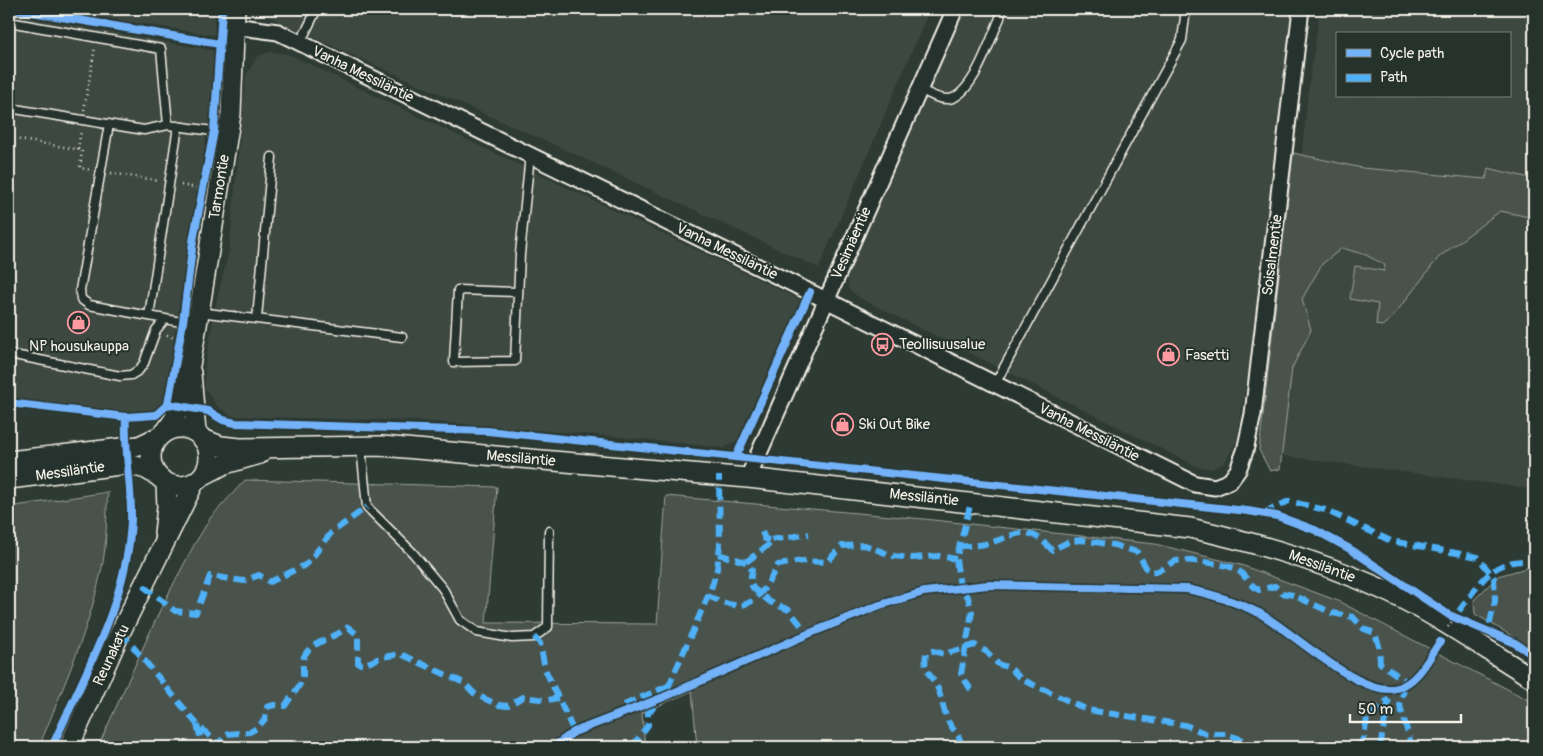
<svg xmlns="http://www.w3.org/2000/svg" width="1543" height="756" viewBox="0 0 1543 756" font-family="Pangolin,sans-serif">
  <style>
    .built { fill: #3c4841; fill-rule: evenodd }
    .green { fill: #48524c; stroke: #9ea29a }
    .lines { fill: none; stroke-linecap: round; stroke-linejoin: round }
    .service-casing { stroke: #f4f1e8; stroke-width: 11 }
    .minor-casing { stroke: #f4f1e8; stroke-width: 19 }
    .tertiary-casing { stroke: #f4f1e8; stroke-width: 22 }
    .path { stroke: #f4f1e8; stroke-width: 2.5; stroke-dasharray: 1 4; stroke-linecap: butt }
    .service { stroke: #26332d; stroke-width: 8 }
    .minor { stroke: #26332d; stroke-width: 15 }
    .tertiary { stroke: #26332d; stroke-width: 19 }
    .path-bridge { stroke: #f4f1e8; stroke-width: 2.5; stroke-dasharray: 1 4; stroke-linecap: butt }
    .quiet { stroke: #4fb1f8; stroke-width: 6; stroke-dasharray: 12 6; stroke-linecap: butt }
    .cycleway-casing { stroke: #26332d; stroke-width: 11 }
    .cycleway { stroke: #73b2f8; stroke-width: 8 }
    .labels { text-anchor: middle; stroke-width: 4; stroke-linejoin: round; paint-order: stroke }
    .street-label { font-size: 15px; fill: #f4f1e8; stroke: #26332d }
    .poi-label { font-size: 15px; fill: #f4f1e8; stroke: #26332d; text-anchor: start }
  </style>
  <rect width="100%" height="100%" fill="#2e3b34"/>
  <filter id="ink" filterUnits="userSpaceOnUse"><feTurbulence type="fractalNoise" baseFrequency=".02" numOctaves="2"/><feDisplacementMap in="SourceGraphic" scale="10" xChannelSelector="R" yChannelSelector="G"/><feConvolveMatrix kernelMatrix="1 2 1 2 8 2 1 2 1" color-interpolation-filters="sRGB"/></filter>
  <g filter="url(#ink)">
    <path class="built" d="M49,9H215L214,35Z
      M262,9H930L819,268L559,147L283,24L267,15Z
      M965,9H1293L1254,337L1236,443L1224,463L1212,469L1196,466L858,297L849,289L847,277Z
      M1320,9H1534V489L1269,454L1309,85ZM1337,34H1509V96H1337Z
      M9,14L216,51L210,116L165,397L156,411L150,413L138,414L9,400Z
      M269,52L288,54L801,300L737,441L724,448L612,436L424,421L232,416L217,406L205,388V366L217,299L229,251L246,76L257,57Z"/>
    <path class="green" d="M1293,153L1362,168L1486,179L1488,168L1534,179V218L1500,211L1439,257L1391,319L1382,326L1376,325L1378,304L1350,299L1355,266L1384,271L1385,265L1366,255L1342,248L1322,264L1302,299L1311,330L1292,368L1280,469L1270,471L1259,450Z
      M245,480L497,487L486,623L657,624L666,496L924,519L1155,544L1241,565L1338,601L1534,703V747H697L692,691L642,713L645,747H98L161,608L194,545L211,517Z
      M108,492C106,515 107,539 103,562C91,626 63,687 39,747H9V507Z
      M1530,567L1534,568V649L1475,614L1474,600L1498,576Z"/>
    <g class="lines">
      <defs>
        <path id="service" d="M9,22L161,49L168,125
          M300,43L317,9
          M919,89C928,93 938,100 949,99C973,95 990,40 1000,18L1001,9
          M9,108L144,130L168,125L228,133
          M109,124L80,290L81,299L89,305L149,316
          M178,126L149,316L197,325
          M518,292L458,290L454,362L515,361L520,254L530,155
          M199,312L402,337
          M257,318L272,157
          M9,354L120,376L131,375L139,370L144,363L156,330L165,319
          M995,384L1182,40L1186,9
          M361,447L367,507L413,553L443,589L460,620L477,632L512,638L534,637L548,627L549,531"/>
        <path id="minor" d="M234,26L278,32L826,300L1195,484L1215,487L1230,481L1238,470L1245,451L1253,414L1301,9
          M748,478L955,9"/>
        <path id="tertiary" d="M191,373L196,432
          M151 457a29 29 0 1 1 58 0a29 29 0 1 1-58 0Z
          M166,431L175,418L190,365L197,325L231,114L235,9
          M203,439L221,446L240,448L382,446L748,478L1190,528C1258,543 1323,562 1386,591C1438,615 1486,650 1534,679
          M9,461L139,446L158,437
          M202,476L225,464L260,454
          M9,479L128,464L146,469L158,476
          M164,533L167,507L166,482
          M69,747L121,631L194,483"/>
      </defs>
      <use href="#service" class="service-casing"/>
      <use href="#minor" class="minor-casing"/>
      <use href="#tertiary" class="tertiary-casing"/>
      <path class="path" d="M84,110L95,47
        M9,138L82,150L80,168L91,170
        M78,149L81,130
        M111,173L160,181
        M181,185L202,189
        M167,335L178,340"/>
      <use href="#service" class="service"/>
      <use href="#minor" class="minor"/>
      <use href="#tertiary" class="tertiary"/>
      <path class="path-bridge" d="M1448,627L1459,611"/>
      <path class="quiet" d="M1263,513L1289,501L1325,510L1391,541L1478,557L1494,578L1495,601L1488,631
        M762,532L765,539L770,540
        M958,547C969,545 978,546 989,543C1018,535 1026,522 1052,550L1070,541L1082,540L1114,545L1137,552L1147,569L1156,572C1163,569 1169,563 1176,561C1186,559 1227,564 1236,569C1245,574 1249,585 1259,590L1275,586L1282,593L1293,595L1332,613L1353,617L1364,629L1375,633L1379,646L1380,663L1408,683
        M718,554L746,562L752,570L750,582L753,588L770,602L789,610L808,634
        M746,562L771,543L770,540L809,534
        M143,586L175,611L196,613L210,576L244,581L259,575L270,582L307,564L331,533L367,507
        M707,596C716,599 725,604 734,605C758,608 768,582 778,565L802,561L827,562L842,546L865,545L893,556L912,558L939,556L956,559
        M1459,611C1482,581 1492,558 1534,561
        M121,632L196,723L221,747
        M534,637L540,643L545,669L574,732
        M1405,685L1400,706L1412,747
        M971,690L961,674L972,612L968,597L960,587L956,559L971,502
        M624,705L668,686
        M197,725L203,747
        M214,747L228,734L250,732L257,728L265,719L267,707L274,705L285,706C290,698 298,689 302,680C305,672 300,661 306,653C316,640 335,638 348,627L358,635V663L363,665L382,657L401,654L464,683L476,695L499,705L507,706L523,697L548,700L558,698
        M632,747L648,725V713L664,697L711,589L717,569L720,545L719,476
        M961,747C961,735 955,733 949,723C943,712 943,700 938,689C931,673 923,674 926,653L933,651L944,654L975,645L987,652L998,664L1010,668L1021,679L1088,710L1185,725L1207,734H1226L1264,747
        M1358,747L1364,737L1367,718L1389,699
        M1380,747L1389,698"/>
      <defs>
        <path id="cycleway" d="M14,9L220,44
          M9,403L126,417L156,415L168,404L183,322L193,241L214,131L222,9
          M168,404L208,411L223,420L235,423L487,431L1248,511L1277,516L1315,530L1350,549L1449,615L1513,642L1534,655
          M736,457L810,292
          M52,747C84,675 128,600 131,520C132,485 124,451 126,417
          M553,747L574,732L664,697L808,634L880,605L924,592L988,585L1187,589C1212,594 1235,601 1259,613C1291,630 1360,698 1397,688C1418,682 1428,659 1440,642"/>
      </defs>
      <use href="#cycleway" class="cycleway-casing"/>
      <use href="#cycleway" class="cycleway"/>
    </g>
  </g>
  <defs>
    <symbol id="shop-ring" viewBox="-11 -11 22 22"><circle r="9.5" fill="#26332d" stroke="#ff9aa2" stroke-width="1.5"/><path d="M-5-2.5h2.3a2.7 3.5 0 0 1 5.4 0H5L5.5 6h-11ZM-1.5-2.5h3a1.5 2.3 0 0 0-3 0Z" fill="#ff9aa2"/></symbol>
    <symbol id="bus-ring" viewBox="-11 -11 22 22"><circle r="9.5" fill="#26332d" stroke="#ff9aa2" stroke-width="1.5"/><path d="M-5-6H5V4H4V6H2V4H-2V6H-4V4H-5ZM-3.5-4V0h7V-4ZM-3.5 1.2v1.5H-2V1.2ZM2 1.2v1.5H3.5V1.2Z" fill="#ff9aa2"/></symbol>
  </defs>
  <g fill-rule="evenodd">
    <use href="#shop-ring" x="66" y="310" width="25" height="25"/>
    <use href="#bus-ring" x="870" y="332" width="25" height="25"/>
    <use href="#shop-ring" x="1156" y="342" width="25" height="25"/>
    <use href="#shop-ring" x="830" y="412" width="25" height="25"/>
  </g>
  <g class="labels">
    <g class="street-label">
      <text transform="translate(363 74) rotate(26)" y="5">Vanha Messiläntie</text>
      <text transform="translate(219 187) rotate(-81)" y="5">Tarmontie</text>
      <text transform="translate(851 243) rotate(-66)" y="5">Vesimäentie</text>
      <text transform="translate(727 251) rotate(26)" y="5">Vanha Messiläntie</text>
      <text transform="translate(1272 255) rotate(-83)" y="5">Soisalmentie</text>
      <text transform="translate(1089 432) rotate(27)" y="5">Vanha Messiläntie</text>
      <text transform="translate(521 458) rotate(5)" y="5">Messiläntie</text>
      <text transform="translate(70 471) rotate(-8)" y="5">Messiläntie</text>
      <text transform="translate(924 497) rotate(6)" y="5">Messiläntie</text>
      <text transform="translate(1322 566) rotate(20)" y="5">Messiläntie</text>
      <text transform="translate(111 655) rotate(-65)" y="5">Reunakatu</text>
    </g>
    <g class="poi-label">
      <text x="899" y="349">Teollisuusalue</text>
      <text x="79" y="351" text-anchor="middle">NP housukauppa</text>
      <text x="1185" y="360">Fasetti</text>
      <text x="858" y="429">Ski Out Bike</text>
    </g>
  </g>
  <rect width="1543" height="756" fill="none" stroke="#26332d" stroke-width="30"/>
  <rect x="15" y="15" width="1513" height="726" fill="none" stroke="#f4f1e8" stroke-width="2" filter="url(#ink)"/>
  <rect x="1336" y="32" width="175" height="65" fill="#26332d" stroke="#787f78"/>
  <rect x="1346" y="49" width="25" height="8" fill="#73b2f8" stroke="#787f78"/>
  <text x="1380" y="58" font-size="15" fill="#f4f1e8">Cycle path</text>
  <rect x="1346" y="74" width="25" height="8" fill="#4fb1f8" stroke="#787f78"/>
  <text x="1380" y="82" font-size="15" fill="#f4f1e8">Path</text>
  <path d="M1350 714v8h111v-8" fill="none" stroke="#f4f1e8" stroke-width="2.5"/>
  <text x="1358" y="714" font-size="15" fill="#f4f1e8" stroke="#26332d" stroke-width="4" paint-order="stroke">50 m</text>
</svg>
